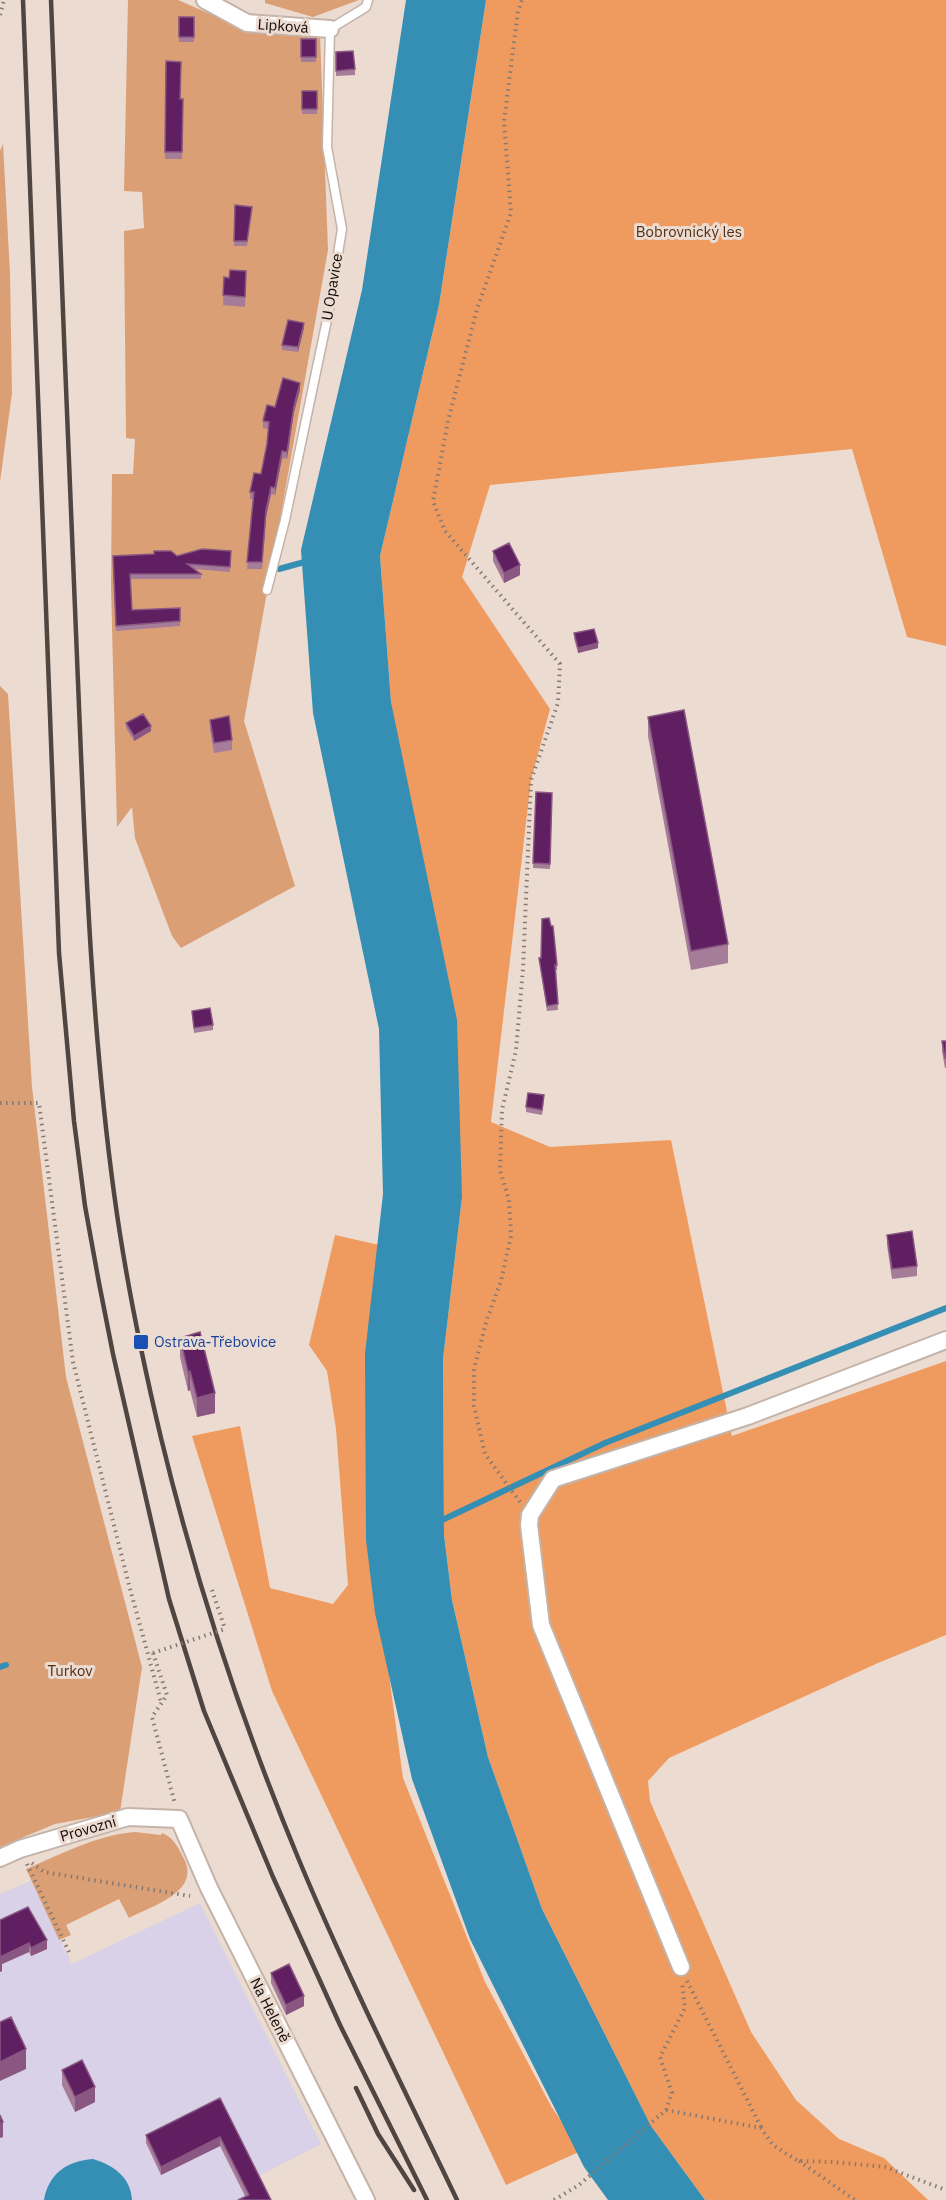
<svg xmlns="http://www.w3.org/2000/svg" width="946" height="2200" viewBox="0 0 946 2200" font-family="'IBM Plex Sans',sans-serif">
  <style>
    .industrial { fill: #d8d1e7 }
    .green { fill: #db9f76 }
    .forest { fill: #ef9b5f }
    .water { fill: #358eb4 }
    .lines { fill: none; stroke-linecap: round; stroke-linejoin: round }
    .stream { stroke: #358eb4; stroke-width: 6 }
    .lane-casing { stroke: #c4b3a8; stroke-width: 11 }
    .street-casing { stroke: #c4b3a8; stroke-width: 20 }
    .path { stroke: #857972; stroke-width: 4; stroke-dasharray: 1.5 4.5; stroke-linecap: butt }
    .lane { stroke: #fff; stroke-width: 8 }
    .street { stroke: #fff; stroke-width: 16 }
    .rail { stroke: #4f4641; stroke-width: 4.5 }
    .path-bridge { stroke: #857972; stroke-width: 4; stroke-dasharray: 1.5 4.5; stroke-linecap: butt }
    .wall { fill: #a67d98 }
    .shaded-wall { fill: #895782 }
    .building { fill: #5f1f60; stroke: #895782; stroke-width: 1.5 }
    .transit-dot { fill: #1a4fb4; stroke: #ecdbd0; stroke-width: 2 }
    .labels { text-anchor: middle; stroke-width: 6; stroke-linejoin: round; paint-order: stroke }
    .street-label { font-size: 15px; fill: #100a07; stroke: #ecdbd0 }
    .park-label { font-size: 15px; fill: #523017; stroke: #ecdbd0 }
    .transit-label { font-size: 15px; fill: #164399; stroke: #ecdbd0; text-anchor: start }
  </style>
  <rect width="100%" height="100%" fill="#ecdbd0"/>
  <path class="industrial" d="M31,1881L72,1964L200,1903L321,2144L255,2178L264,2200H0V1894Z"/>
  <path class="green" d="M128,0H178L247,30L320,34L328,250L244,721L295,886L181,948L172,936L135,838L132,807L117,827L111,586L112,474H133L135,439L126,438L124,231L144,228L142,192L124,191Z
    M265,0H359L313,17L265,3Z
    M3,144L10,273L12,393L0,482V151Z
    M0,686L8,694L32,1087L66,1377L142,1667L120,1812L55,1824L0,1847Z
    M135,1832L161,1835L162,1833C173,1837 178,1847 183,1857C203,1891 152,1906 129,1918L119,1899L66,1925L71,1935L59,1940L26,1869C62,1854 96,1835 135,1832Z"/>
  <path class="forest" d="M486,0H946V646L907,637L852,449L490,485L462,577L550,709L531,780L491,1122L550,1147L671,1140L732,1436L946,1361V1635L878,1663L669,1758L648,1781L650,1801L751,2032L796,2100L839,2139L884,2158L928,2200H705L651,2126L542,1909L488,1757L452,1600L444,1535L443,1359L462,1197L391,702L380,556L439,305Z
    M335,1235L388,1247L371,1543L403,1778L485,1982L551,2106L581,2151L506,2185L272,1691L192,1436L240,1426L270,1588L333,1604L348,1585L336,1429L327,1371L309,1345Z"/>
  <path class="water" d="M406,0H486L439,305L380,556L391,702L457,1020L462,1197L443,1359L444,1535L452,1600L488,1757L542,1909L651,2126L705,2200H608L584,2167L470,1939L412,1779L375,1613L366,1540L365,1354L383,1194L379,1029L313,713L301,550L362,290Z
    M93,2159C113,2165 131,2177 132,2200H44C49,2173 67,2161 93,2159Z"/>
  <g class="lines">
    <path class="stream" d="M279,569L308,561
      M438,1522L605,1443L946,1308
      M0,1667L6,1665"/>
    <defs>
      <path id="lane" d="M267,590L285,520L328,315L342,229L327,147L330,29L366,7L368,0"/>
      <path id="street" d="M205,0L247,23L330,29
        M0,1858L20,1849L128,1817L179,1819L209,1888L366,2200
        M681,1967L541,1625L529,1525L530,1515L553,1479L748,1416L946,1340"/>
    </defs>
    <use href="#lane" class="lane-casing"/>
    <use href="#street" class="street-casing"/>
    <path class="path" d="M0,15L4,0
      M0,1103H39L73,1362L129,1585L161,1702
      M520,1502L485,1454L474,1406V1369L487,1319L501,1281L511,1236L509,1200L500,1170L502,1110L516,1050L523,969L531,780L558,703L560,664L445,531L433,501L448,421L477,309L511,213L504,121L518,11L522,0
      M212,1590L225,1629
      M153,1653L167,1695L152,1717L175,1804
      M32,1863L44,1872L190,1896
      M27,1864L69,1952
      M687,1981L761,2127
      M666,2110L761,2128L773,2145L798,2161L834,2162L885,2167L946,2190
      M799,2161L855,2200
      M554,2200L579,2185L666,2110L672,2093L660,2057L685,2008L682,1982"/>
    <use href="#lane" class="lane"/>
    <use href="#street" class="street"/>
    <path class="rail" d="M23,0L59,953L74,1121L85,1206L99,1283L113,1354L169,1599L204,1711L273,1877L340,2025L427,2200
      M51,0C60,227 68,455 78,682C85,853 91,1023 114,1193C125,1275 142,1358 161,1438C196,1582 242,1723 299,1860C347,1975 403,2087 457,2200
      M356,2088L378,2134L414,2190"/>
    <path class="path-bridge" d="M153,1653L225,1629"/>
  </g>
  <path class="wall" d="M179,17H194V42H179Z
    M301,39H316V62H301Z
    M336,52L355,69V75L336,76Z
    M166,61L180,99H183L182,159H165Z
    M302,91H317V114H302Z
    M235,205L252,212L247,246H234Z
    M224,277L246,281L245,307L223,305Z
    M304,328L298,352L282,350V345Z
    M300,390L294,412L287,459L282,458L275,495L271,494L266,517L262,569H247L253,499H250V492L261,474L267,444L268,429L263,428V421L275,407Z
    M231,551L230,572L194,569L201,574V579H130L132,610L180,608V626L116,631L113,556L154,554L177,556Z
    M493,551L520,575L504,583L493,561Z
    M574,633L598,648L578,653L574,638Z
    M648,717L728,944V963L691,970L648,736Z
    M210,720L232,740V750L214,753L210,730Z
    M126,723L151,731L134,741L126,728Z
    M536,792L552,793L550,869L533,868Z
    M539,958L557,965V970H556L558,1010L547,1011Z
    M192,1011L213,1025V1030L194,1033Z
    M942,1041H946V1068H945L942,1051Z
    M544,1100L542,1115L526,1112V1107Z
    M887,1235L917,1266V1276L892,1279L887,1245Z
    M180,1338L215,1413L197,1417L190,1390L188,1391L180,1357Z
    M0,1920L47,1949L31,1956L29,1952L2,1964V1971L0,1972Z
    M271,1973L304,2006L286,2015L271,1983Z
    M62,2070L95,2102L75,2112L62,2085Z
    M220,2098L271,2200L245,2196L220,2146L161,2175L146,2143V2135Z"/>
  <path class="shaded-wall" d="M304,323V328L298,352V347Z
    M300,383V390L294,412L287,459V452L294,406Z
    M282,451V458L275,495V488Z
    M271,487V494L266,517L262,569L266,510Z
    M520,565V575L504,583V573Z
    M598,643V648L578,653V648Z
    M151,726V731L134,741V736Z
    M190,1371V1390L188,1391V1372Z
    M215,1393V1413L197,1417V1398Z
    M47,1940V1949L31,1956V1948Z
    M29,1943V1952L2,1964V1971L0,1972V1957Z
    M304,1996V2006L286,2015V2005Z
    M26,2049V2069L0,2081V2062Z
    M95,2087V2102L75,2112V2097Z
    M3,2122V2137L0,2138V2123Z
    M220,2137V2146L161,2175V2167Z"/>
  <path class="building" d="M179,17H194V37H179Z
    M301,39H316V57H301Z
    M353,51L355,69L336,71V52Z
    M166,61L181,62L180,99H183L182,152H165Z
    M302,91H317V109H302Z
    M235,205L252,207L247,241H234Z
    M230,270L246,271L245,297L223,295L224,277L229,278Z
    M288,320L304,323L298,347L282,345Z
    M283,378L300,383L294,406L287,452L282,451L275,488L271,487L266,510L262,562H247L254,492H250L254,473L261,474L267,444L269,422L263,421L267,405L275,407Z
    M509,543L520,565L504,573L493,551Z
    M202,549L231,551L230,567L187,564L201,574H130L132,610L180,608V621L116,626L113,556L154,554V551H171L177,556Z
    M594,629L598,643L578,648L574,633Z
    M684,710L728,944L691,951L648,717Z
    M143,714L151,726L134,736L126,723Z
    M229,716L232,740L214,743L210,720Z
    M536,792L552,793L550,864L533,863Z
    M549,918L551,926H553L557,965H555L558,1004L547,1006L539,958H541L542,919Z
    M210,1008L213,1025L194,1028L192,1011Z
    M942,1041H946V1058H945Z
    M528,1093L544,1095L542,1110L526,1107Z
    M912,1231L917,1266L892,1269L887,1235Z
    M200,1332L215,1393L197,1398L190,1371L188,1372L180,1338Z
    M28,1907L47,1940L31,1948L29,1943L0,1957V1920Z
    M289,1964L304,1996L286,2005L271,1973Z
    M11,2017L26,2049L0,2062V2022Z
    M82,2060L95,2087L75,2097L62,2070Z
    M220,2098L271,2200H238L249,2195L220,2137L161,2167L146,2135Z
    M0,2115L3,2122L0,2123Z"/>
  <rect class="transit-dot" x="133" y="1334" width="16" height="16" rx="3"/>
  <g class="labels">
    <g class="street-label">
      <text transform="translate(283 26) rotate(4)" y="5">Lipková</text>
      <text transform="translate(332 287) rotate(-81)" y="5">U Opavice</text>
      <text transform="translate(88 1829) rotate(-16)" y="5">Provozní</text>
      <text transform="translate(270 2010) rotate(63)" y="5">Na Heleně</text>
    </g>
    <g class="park-label">
      <text x="689" y="237">Bobrovnický les</text>
      <text x="70" y="1676">Turkov</text>
    </g>
    <g class="transit-label">
      <text x="154" y="1347">Ostrava-Třebovice</text>
    </g>
  </g>
</svg>
